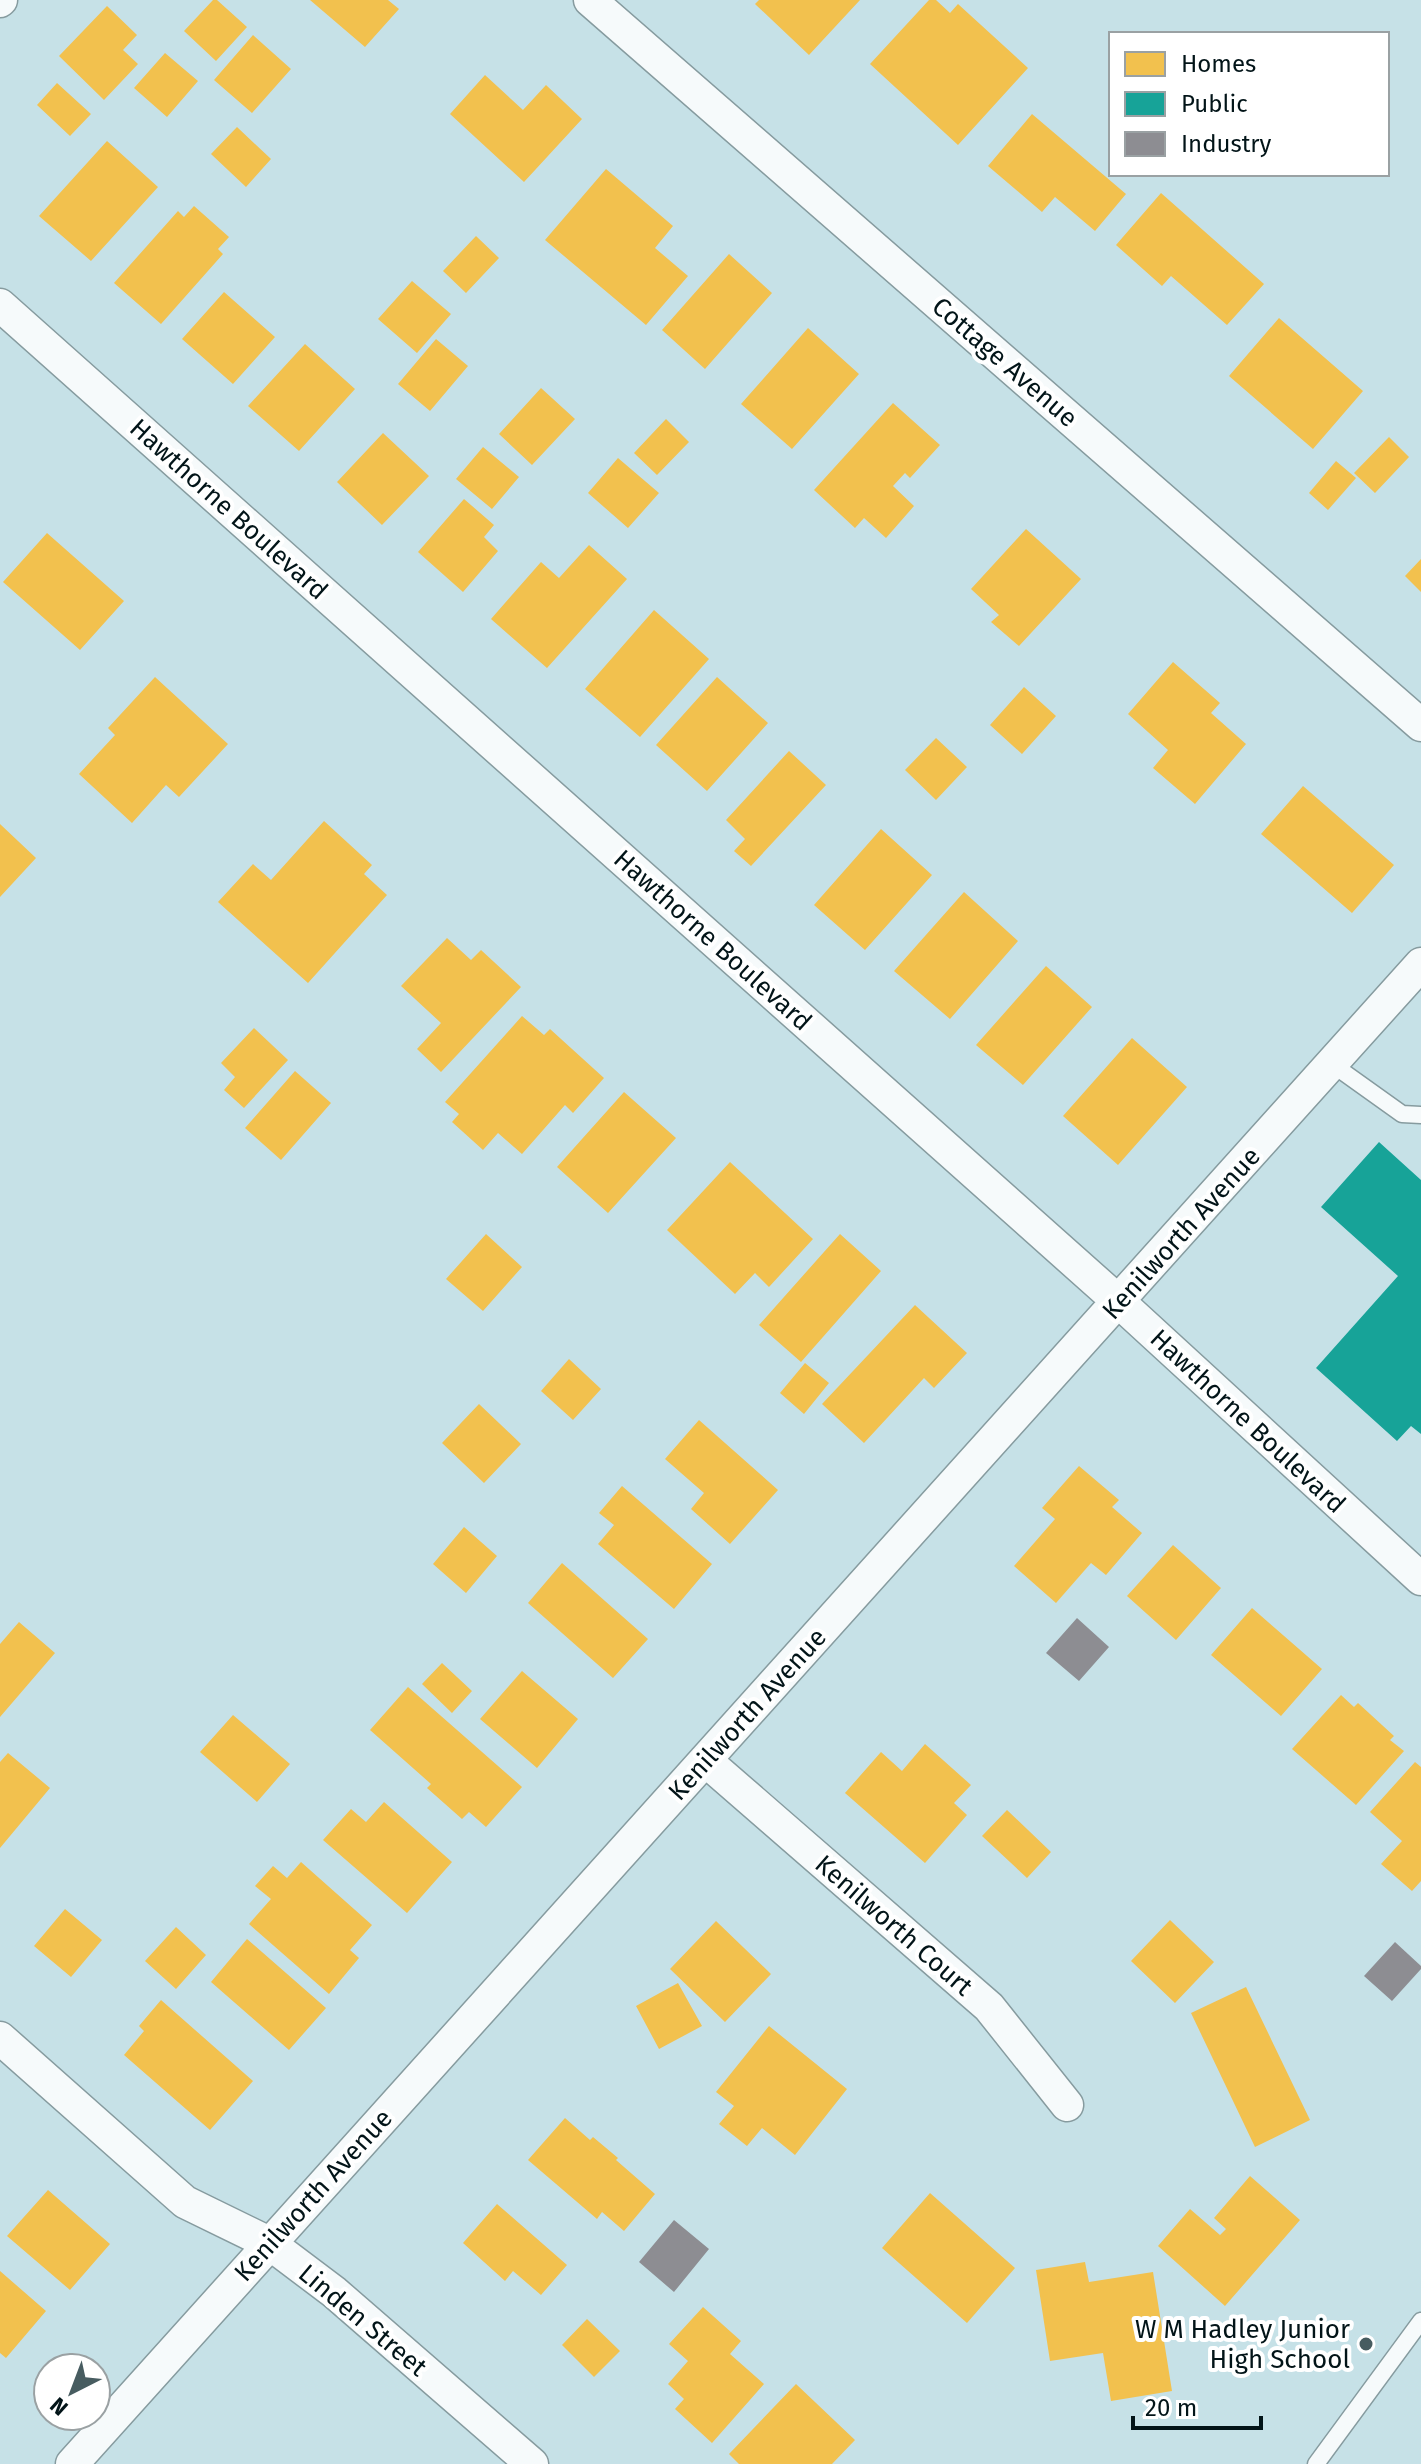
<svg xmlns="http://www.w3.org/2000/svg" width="1421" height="2464" viewBox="0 0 1421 2464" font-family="'Fira Sans',sans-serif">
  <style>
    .homes { fill: #f2c14e }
    .public { fill: #17a398 }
    .industry { fill: #8d8d92 }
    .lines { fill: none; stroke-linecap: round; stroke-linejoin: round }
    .lane-casing { stroke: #869b9f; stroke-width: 19 }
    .street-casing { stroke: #869b9f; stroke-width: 35 }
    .lane { stroke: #f6fafb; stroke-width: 16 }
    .street { stroke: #f6fafb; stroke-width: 32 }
    .poi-dot { fill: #475c60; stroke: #fff; stroke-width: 3 }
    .labels { text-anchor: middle; stroke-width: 8; stroke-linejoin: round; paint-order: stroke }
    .street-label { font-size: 26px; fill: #021418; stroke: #fff }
    .poi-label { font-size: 26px; fill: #021418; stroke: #fff; text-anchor: end }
  </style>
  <rect width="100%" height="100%" fill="#c6e1e7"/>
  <path class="homes" d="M213,0H217L247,27L216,61L184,31Z
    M310,0H388L399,9L365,47Z
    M759,0H860L809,55L755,4Z
    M929,0H936L950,13L958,4L1028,68L958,145L870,64Z
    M107,6L137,35L123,50L138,64L104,100L59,56Z
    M253,35L291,69L252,113L214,80Z
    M165,53L198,81L167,117L134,88Z
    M485,75L523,110L546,85L582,119L524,182L450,114Z
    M57,83L91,114L70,136L37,105Z
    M1032,114L1126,194L1095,231L1055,197L1042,212L988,166Z
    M237,127L271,159L246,187L211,154Z
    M107,141L158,187L91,261L39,216Z
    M606,169L673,226L655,248L688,276L646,325L545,240Z
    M1161,193L1264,284L1227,325L1171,276L1162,286L1116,245Z
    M194,206L229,237L218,249L223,254L161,324L114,283L178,211L184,217Z
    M476,236L499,258L466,293L443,271Z
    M729,254L772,293L705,369L662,330Z
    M412,281L451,314L417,353L378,319Z
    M224,292L275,337L233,384L182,339Z
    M1279,318L1363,391L1313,449L1229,376Z
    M808,328L859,374L792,449L741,404Z
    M436,339L468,366L430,411L398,384Z
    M305,344L355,389L299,451L248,406Z
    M541,388L575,419L532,465L499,434Z
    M893,403L940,445L910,478L905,473L893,486L914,506L886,538L864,518L855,528L814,490Z
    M666,419L689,442L657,475L634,453Z
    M383,433L429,476L382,525L337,482Z
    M1389,437L1409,457L1375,493L1354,473Z
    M483,447L519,477L492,509L456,479Z
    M618,458L659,493L628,528L588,493Z
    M1336,461L1356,478L1328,510L1309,493Z
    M464,499L494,525L484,537L498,551L463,592L418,552Z
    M1026,529L1081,579L1019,646L991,622L999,615L971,589Z
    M47,533L124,601L80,650L3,582Z
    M589,545L627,579L547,668L491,619L541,562L559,578Z
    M1421,559V592L1405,576Z
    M654,610L709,659L640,737L585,689Z
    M1173,662L1220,703L1211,713L1246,744L1195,804L1153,768L1168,750L1128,714Z
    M155,677L228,744L179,797L166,785L132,823L79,774L115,735L108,728Z
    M717,677L768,723L707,791L656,745Z
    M1024,687L1056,716L1022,754L990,725Z
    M936,738L967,767L936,800L905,770Z
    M789,751L826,785L751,866L734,851L745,839L726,820Z
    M1303,786L1394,865L1352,913L1261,834Z
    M324,821L372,865L364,874L387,895L308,983L218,902L253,864L271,880Z
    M0,824L36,858L0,897Z
    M881,829L932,875L865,950L814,905Z
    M964,892L1018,941L950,1019L894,971Z
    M447,938L471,960L481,950L521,987L441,1072L417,1049L441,1023L401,986Z
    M1046,966L1092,1007L1023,1085L976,1045Z
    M522,1016L544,1035L550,1029L604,1078L573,1113L565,1105L522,1154L498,1133L483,1150L452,1122L459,1114L445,1102Z
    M254,1028L288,1060L244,1108L224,1090L235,1077L221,1063Z
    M1132,1038L1187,1087L1118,1165L1063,1116Z
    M295,1071L331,1103L281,1160L245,1128Z
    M624,1092L676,1138L608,1213L557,1167Z
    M730,1162L813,1239L769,1287L755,1273L735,1294L667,1230Z
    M486,1234L522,1267L483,1311L446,1279Z
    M840,1234L881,1271L801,1362L759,1325Z
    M915,1305L967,1353L934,1388L924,1378L864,1443L822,1404Z
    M569,1359L601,1389L573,1420L541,1391Z
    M805,1363L829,1383L804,1414L780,1393Z
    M479,1404L521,1444L484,1483L442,1443Z
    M699,1420L778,1490L730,1544L691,1509L704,1493L665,1459Z
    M1079,1466L1119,1500L1112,1507L1142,1533L1106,1575L1091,1563L1056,1603L1014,1566L1055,1519L1042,1508Z
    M622,1486L712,1564L674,1609L598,1544L614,1525L599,1513Z
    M464,1527L497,1556L466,1593L433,1564Z
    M1173,1545L1221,1588L1176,1640L1127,1596Z
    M562,1563L648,1639L613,1678L528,1603Z
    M1252,1608L1322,1669L1281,1716L1211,1655Z
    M19,1622L55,1653L0,1717V1644Z
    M442,1663L472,1691L452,1713L422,1684Z
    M522,1671L578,1719L537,1768L480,1719Z
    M408,1687L522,1787L486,1827L469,1812L462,1819L427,1788L431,1784L370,1730Z
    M1341,1695L1354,1707L1358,1703L1394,1736L1390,1740L1404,1751L1356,1805L1292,1749Z
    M233,1715L290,1764L257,1802L200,1752Z
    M925,1744L971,1785L954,1803L967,1815L925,1863L845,1793L881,1752L902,1771Z
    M8,1753L50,1788L0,1848V1762Z
    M1415,1762L1421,1767V1881L1412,1891L1381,1864L1402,1841L1370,1812Z
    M384,1802L452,1862L407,1913L323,1840L351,1809L366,1822Z
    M1007,1810L1051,1852L1027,1878L982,1836Z
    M301,1862L372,1925L350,1950L359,1958L329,1994L249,1924L271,1899L255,1886L273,1866L287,1878Z
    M65,1909L102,1940L71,1977L34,1946Z
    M1170,1920L1214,1962L1175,2003L1131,1961Z
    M716,1921L771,1974L725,2022L670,1969Z
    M176,1927L206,1955L176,1989L145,1961Z
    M247,1939L326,2008L289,2050L211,1982Z
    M678,1983L702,2026L659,2049L636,2006Z
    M1246,1987L1310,2120L1255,2147L1191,2013Z
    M161,2000L253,2081L210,2130L124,2055L144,2031L139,2026Z
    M769,2026L847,2089L795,2155L762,2128L747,2146L719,2124L734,2106L716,2092Z
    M565,2118L590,2140L593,2137L618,2158L616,2160L655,2194L624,2231L602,2212L597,2219L528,2160Z
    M1250,2176L1300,2220L1225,2306L1158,2246L1190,2209L1220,2235L1226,2229L1214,2218Z
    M48,2190L110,2244L70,2290L7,2236Z
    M930,2193L1015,2268L967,2323L882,2248Z
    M497,2204L567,2265L541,2295L513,2271L505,2281L463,2243Z
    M1085,2262L1089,2282L1153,2272L1172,2391L1111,2401L1103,2353L1050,2361L1036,2270Z
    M0,2271L46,2311L6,2358L0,2353Z
    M703,2307L741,2341L730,2354L764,2384L712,2443L675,2409L684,2399L668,2384L688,2361L669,2344Z
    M587,2319L620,2351L594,2377L562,2345Z
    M796,2384L855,2440L832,2464H739L729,2454Z"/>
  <path class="public" d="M1379,1142L1421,1180V1434L1411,1426L1397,1441L1316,1368L1398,1276L1321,1207Z"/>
  <path class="industry" d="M1077,1618L1109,1647L1079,1681L1046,1653Z
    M1395,1942L1421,1966V1969L1392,2001L1364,1976Z
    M674,2220L709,2249L674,2292L639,2262Z"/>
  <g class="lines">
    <defs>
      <path id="lane" d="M1332,1064L1402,1114L1421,1115
        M1316,2464L1421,2321"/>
      <path id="street" d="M590,0L1421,725
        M0,1L1,0
        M0,305L1118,1301L1421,1579
        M705,1760L989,2007L1067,2105
        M0,2038L185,2202L269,2243L334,2292L532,2464
        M72,2464C521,1964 974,1467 1421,964"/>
    </defs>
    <use href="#lane" class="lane-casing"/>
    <use href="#street" class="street-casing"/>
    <use href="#lane" class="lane"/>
    <use href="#street" class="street"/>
  </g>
  <circle class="poi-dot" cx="1366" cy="2344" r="8"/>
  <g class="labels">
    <g class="street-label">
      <text transform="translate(1005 362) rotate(41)" y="9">Cottage Avenue</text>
      <text transform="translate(229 509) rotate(42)" y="9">Hawthorne Boulevard</text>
      <text transform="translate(713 940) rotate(42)" y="9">Hawthorne Boulevard</text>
      <text transform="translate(1181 1233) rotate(-48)" y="9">Kenilworth Avenue</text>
      <text transform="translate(1248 1421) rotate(43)" y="9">Hawthorne Boulevard</text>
      <text transform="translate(747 1714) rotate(-48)" y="9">Kenilworth Avenue</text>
      <text transform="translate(894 1925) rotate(41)" y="9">Kenilworth Court</text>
      <text transform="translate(313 2195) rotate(-48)" y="9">Kenilworth Avenue</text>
      <text transform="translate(363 2320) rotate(40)" y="9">Linden Street</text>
    </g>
    <g class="poi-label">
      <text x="1350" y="2338">W M Hadley Junior<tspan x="1350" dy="30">High School</tspan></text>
    </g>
  </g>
  <rect x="1109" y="32" width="280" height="144" fill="#ffffff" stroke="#9aa1a3" stroke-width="2"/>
  <rect x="1125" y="52" width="40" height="24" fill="#f2c14e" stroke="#9aa1a3" stroke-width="2"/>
  <text x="1181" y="72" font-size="24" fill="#021418">Homes</text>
  <rect x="1125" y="92" width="40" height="24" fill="#17a398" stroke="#9aa1a3" stroke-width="2"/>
  <text x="1181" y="112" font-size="24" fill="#021418">Public</text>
  <rect x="1125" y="132" width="40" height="24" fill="#8d8d92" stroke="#9aa1a3" stroke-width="2"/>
  <text x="1181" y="152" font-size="24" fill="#021418">Industry</text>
  <g transform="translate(72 2392) rotate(222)"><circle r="38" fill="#ffffff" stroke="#9aa1a3" stroke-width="2"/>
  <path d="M0-6L14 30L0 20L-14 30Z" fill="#475c60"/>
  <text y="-12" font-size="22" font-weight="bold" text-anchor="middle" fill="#021418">N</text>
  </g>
  <path d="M1133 2416v12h128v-12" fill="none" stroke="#021418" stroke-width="4"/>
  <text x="1145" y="2416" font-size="24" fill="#021418" stroke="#ffffff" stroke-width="6" paint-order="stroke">20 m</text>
</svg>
